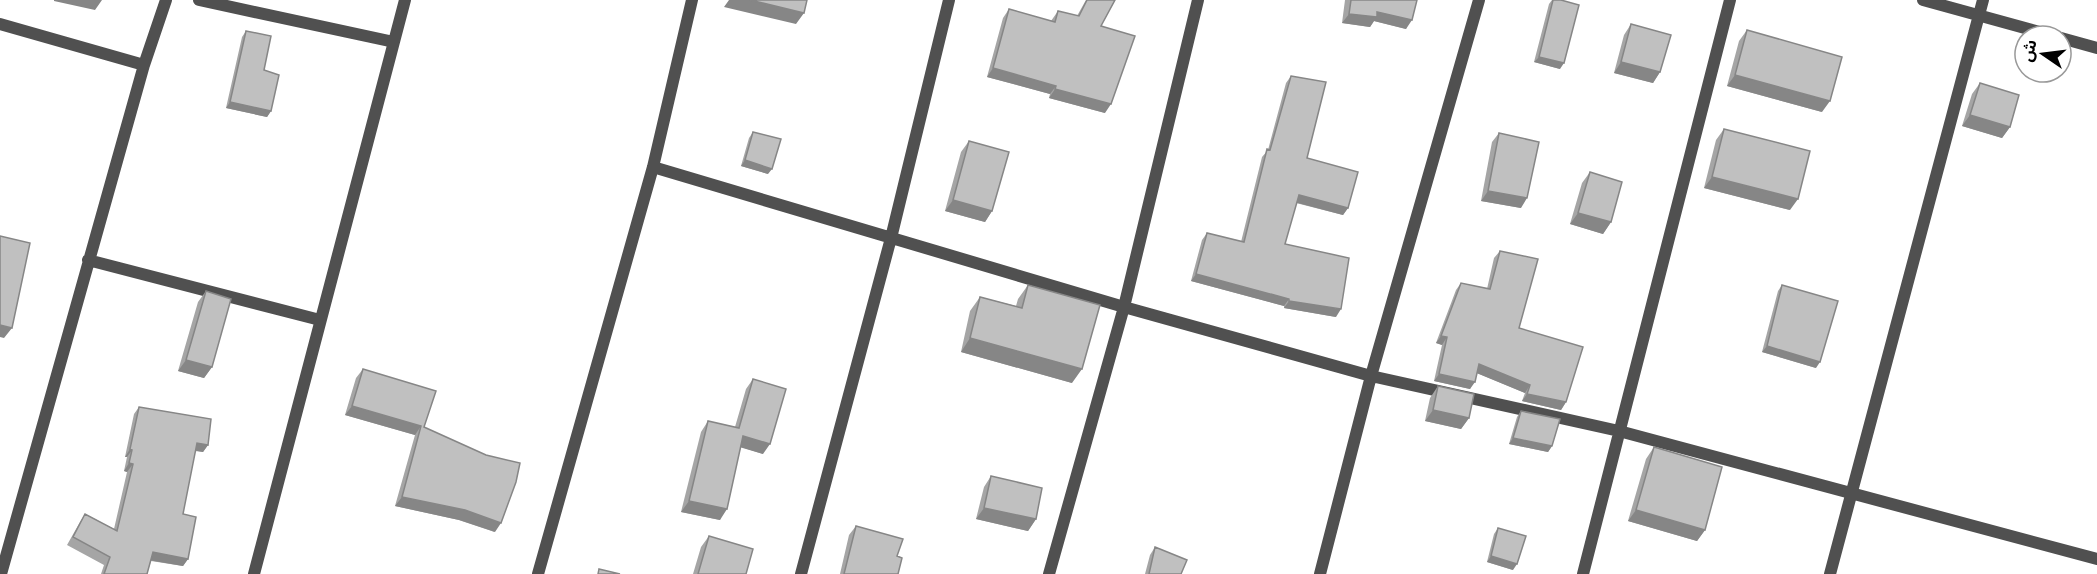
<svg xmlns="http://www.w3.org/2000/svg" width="2097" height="574" viewBox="0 0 2097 574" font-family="'Fira Sans Condensed','Noto Sans Arabic',sans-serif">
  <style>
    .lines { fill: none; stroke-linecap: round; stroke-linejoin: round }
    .minor { stroke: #505050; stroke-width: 12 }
    .wall { fill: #a5a5a5 }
    .shaded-wall { fill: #868686 }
    .building { fill: #c0c0c0; stroke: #868686; stroke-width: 1.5 }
  </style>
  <rect width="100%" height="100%" fill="#fff"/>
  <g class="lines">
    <path class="minor" d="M199,0L394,42
      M1923,0L2054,36
      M0,24L144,65
      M2061,38L2097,48
      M653,167L1124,307L1371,376L1619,431L2097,559
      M88,260L320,320
      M1,574L144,65L166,0
      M254,574L405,0
      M538,574L653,167L692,0
      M801,574L891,238L949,0
      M1049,574L1124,307L1198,0
      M1320,574L1371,376L1479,0
      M1583,574L1730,0
      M1830,574L1983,0"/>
  </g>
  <path class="wall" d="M1086,0H1115L1101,26L1105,113L1049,98L1050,94L987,77L1003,18L1009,9L1051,21L1058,11L1077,16Z
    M1345,0H1417L1406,29L1374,21L1370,27L1342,23Z
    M1552,0H1561L1560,69L1534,62L1549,4Z
    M1631,24L1660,72L1653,83L1614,73L1624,35Z
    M1747,30L1822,112L1727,86L1739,41Z
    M246,31L271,111L267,117L226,108L242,37Z
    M1291,76L1307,158L1348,208L1343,215L1296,203L1285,244L1336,317L1284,308V306L1191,281L1202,240L1207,233L1241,242L1262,157L1268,150L1286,83Z
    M1980,83L2010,127L2002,138L1962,126L1972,94Z
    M1724,129L1790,210L1704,188L1716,140Z
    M753,132L768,174L741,166L749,138Z
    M1499,133L1521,208L1481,201L1492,142Z
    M969,141L992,211L985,222L945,211L961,152Z
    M1590,172L1611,222L1603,234L1570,224L1582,183Z
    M1500,251L1519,328L1566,402L1561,410L1522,401L1525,393L1477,373L1470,389L1434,381L1442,345L1436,343L1456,290L1461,283L1487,289L1494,258Z
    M1028,285L1072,383L961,352L970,311L980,297L1016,306L1018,299Z
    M1782,285L1816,368L1762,352L1778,291Z
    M206,291L212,367L204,378L178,371L198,302Z
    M363,369L424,427L495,532L459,520L395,506L415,435L345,415L356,378Z
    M753,379L763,454L741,447L720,520L681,512L701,432L708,421L735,427L746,389Z
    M1438,386L1469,418L1461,429L1425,421L1430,398Z
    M139,407L208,445L203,452L195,451L183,514L188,559L183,566L151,561L147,574H101L104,565L67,545L80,522L85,514L114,529L127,472L124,471L127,457H125L134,414Z
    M1521,411L1552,446L1548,452L1509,444L1517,417Z
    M1654,447L1705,530L1697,541L1628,521L1646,459Z
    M991,476L1036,519L1028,531L976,519L984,487Z
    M856,526L897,556L898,574H840L849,535Z
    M1498,528L1513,570L1487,562L1494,534Z
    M709,536L746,574H693L701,547Z
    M1155,547L1181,574H1145L1150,555Z"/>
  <path class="shaded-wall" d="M54,0H102L95,10L54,1Z
    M729,0H750L804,13L796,24L724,7Z
    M1377,12L1412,20L1406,29L1374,21L1370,27L1342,23L1349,14Z
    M1539,57L1564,63L1560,69L1534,62Z
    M1621,62L1660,72L1653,83L1614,73Z
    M993,68L1056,86L1050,94L987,77Z
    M1735,75L1830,101L1822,112L1727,86Z
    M1055,89L1111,104L1105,113L1049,98Z
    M230,102L271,111L267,117L226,108Z
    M1970,115L2010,127L2002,138L1962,126Z
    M745,160L772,169L768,174L741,166Z
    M1712,177L1798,199L1790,210L1704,188Z
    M1488,191L1527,198L1521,208L1481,201Z
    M1299,195L1348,208L1343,215L1294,202Z
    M953,200L992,211L985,222L945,211Z
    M1578,213L1611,222L1603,234L1570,224Z
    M1196,274L1289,299L1284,306L1191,281Z
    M1289,301L1341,309L1336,317L1284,308Z
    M0,325L12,328L4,338L0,337Z
    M1441,336L1447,337L1442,345L1436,343Z
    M970,338L1082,369L1072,383L961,352Z
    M1767,346L1820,362L1816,368L1762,352Z
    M186,360L212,367L204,378L178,371Z
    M1479,364L1530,385L1525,393L1474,372Z
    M1439,374L1475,382L1470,389L1434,381Z
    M1527,394L1566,402L1561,410L1522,401Z
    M352,406L421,426L415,435L345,415Z
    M1433,410L1469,418L1461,429L1425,421Z
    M743,436L770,444L763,454L736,446Z
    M1513,438L1552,446L1548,452L1509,444Z
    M197,443L208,445L203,452L192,450Z
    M130,449L132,450L127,457H125Z
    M129,463L133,464L127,472L124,471Z
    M402,497L465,510L501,523L495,532L459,520L395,506Z
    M689,501L727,509L720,520L681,512Z
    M984,508L1036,519L1028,531L976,519Z
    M1636,510L1705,530L1697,541L1628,521Z
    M153,552L188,559L183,566L148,560Z
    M1491,556L1517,564L1513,570L1487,562Z"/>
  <path class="building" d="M750,0H807L804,13Z
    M1087,0H1115L1101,26L1135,36L1111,104L1055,89L1056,86L993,68L1009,9L1055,22L1058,11L1079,16Z
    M1351,0H1417L1412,20L1377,12V17L1349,14Z
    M1553,0H1561L1579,5L1564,63L1539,57Z
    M1631,24L1671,35L1660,72L1621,62Z
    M1747,30L1842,57L1830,101L1735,75Z
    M246,31L271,36L264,70L279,75L271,111L230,102Z
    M1291,76L1326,82L1307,158L1358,172L1348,208L1299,195L1285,244L1349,258L1341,309L1289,301V299L1196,274L1207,233L1244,242L1267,149L1270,150Z
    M1980,83L2019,95L2010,127L1970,115Z
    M1724,129L1810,151L1798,199L1712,177Z
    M753,132L781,139L772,169L745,160Z
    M1499,133L1539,142L1527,198L1488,191Z
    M969,141L1009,152L992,211L953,200Z
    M1590,172L1622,182L1611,222L1578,213Z
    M0,236L30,243L12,328L0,325Z
    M1500,251L1538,259L1519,328L1583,347L1566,402L1527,394L1530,385L1479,364L1475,382L1439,374L1447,337L1441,336L1461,283L1490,289Z
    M1028,285L1100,305L1082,369L970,338L980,297L1022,308Z
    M1782,285L1838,301L1820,362L1767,346Z
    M206,291L231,299L212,367L186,360Z
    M363,369L436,391L424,427L486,455L520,463L516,482L501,523L465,510L402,497L421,426L352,406Z
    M753,379L786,389L770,444L743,436L727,509L689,501L708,421L739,428Z
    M1438,386L1474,394L1469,418L1433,410Z
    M139,407L211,419L208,445L197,443L183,514L196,517L188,559L153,552L147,574H104L110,557L73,537L85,514L117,531L133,464L129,463L132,450L130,449Z
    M1521,411L1560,419L1552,446L1513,438Z
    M1654,447L1722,467L1705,530L1636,510Z
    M991,476L1042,488L1036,519L984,508Z
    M856,526L903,539L897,556L902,558L898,574H844Z
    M1498,528L1526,536L1517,564L1491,556Z
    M709,536L753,549L746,574H698Z
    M1155,547L1187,560L1181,574H1149Z
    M599,569L620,574H598Z"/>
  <g transform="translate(2043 54) rotate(284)"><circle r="28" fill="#ffffff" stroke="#999999" stroke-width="1.5"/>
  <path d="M0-4.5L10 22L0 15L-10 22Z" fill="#000000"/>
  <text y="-9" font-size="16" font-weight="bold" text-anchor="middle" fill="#000000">ش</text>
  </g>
</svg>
